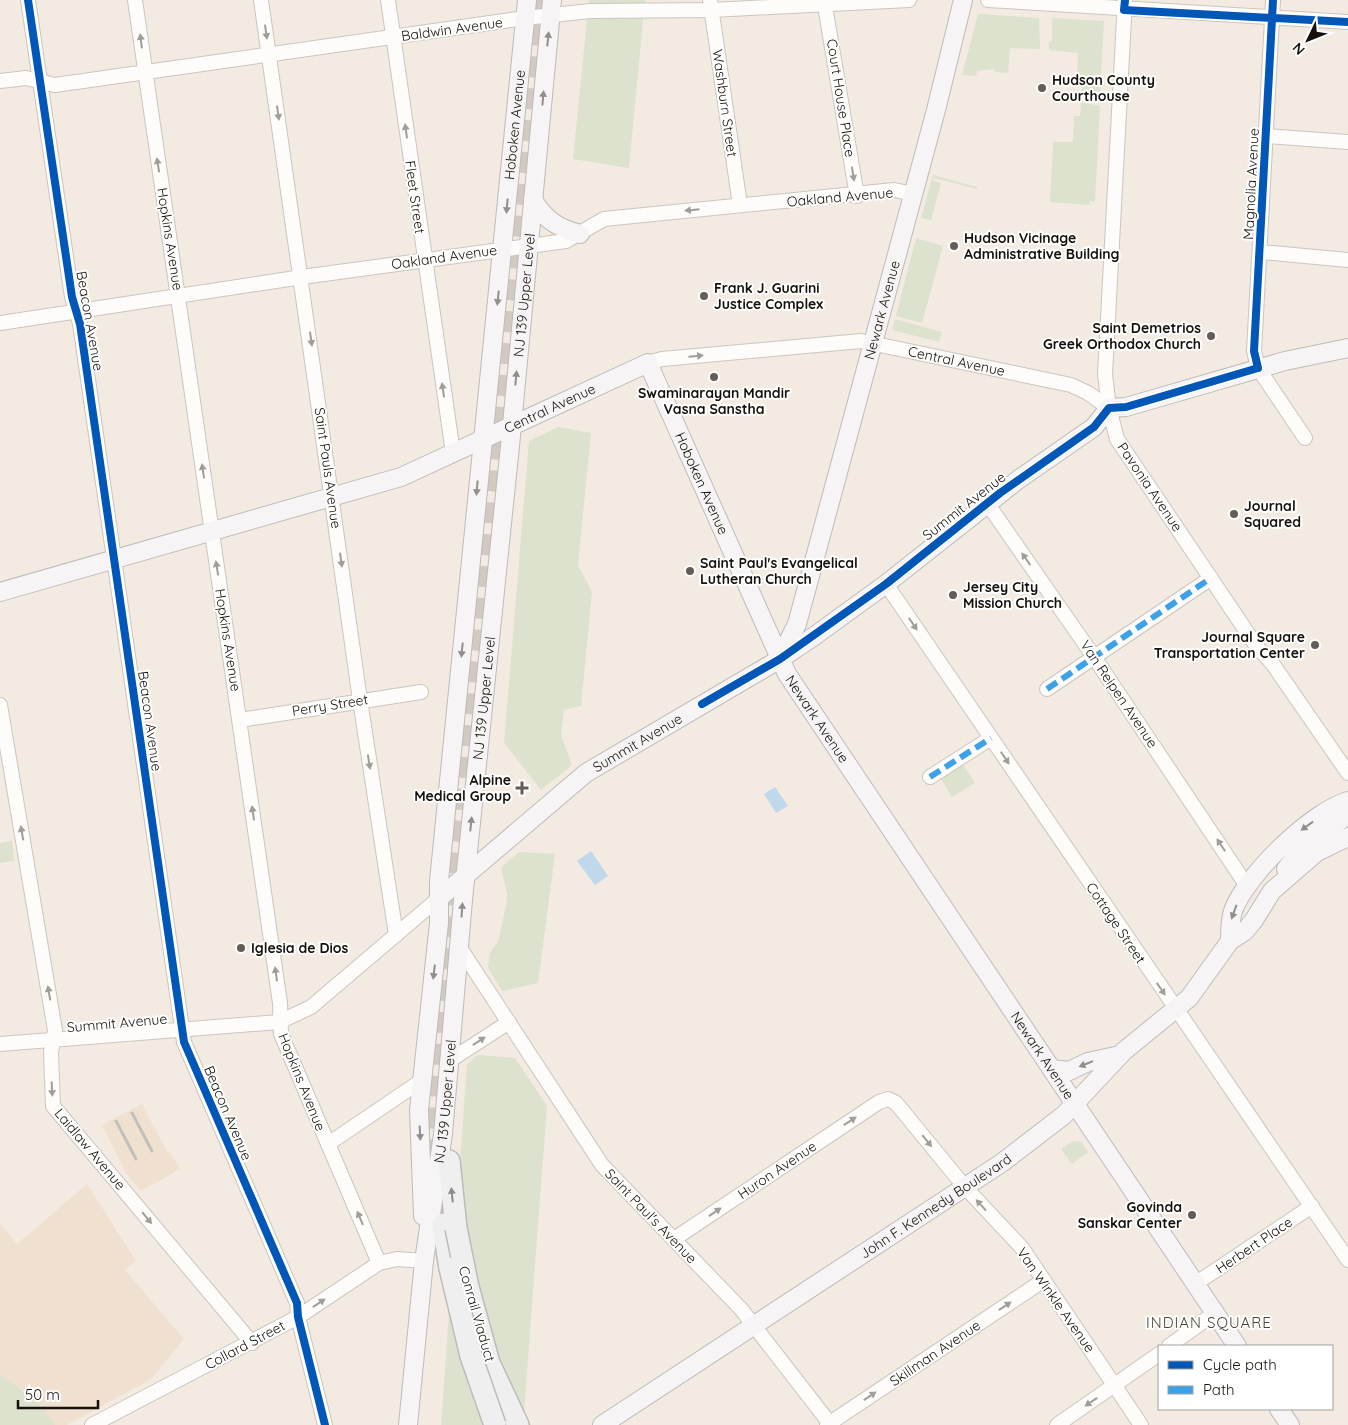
<svg xmlns="http://www.w3.org/2000/svg" width="1348" height="1425" viewBox="0 0 1348 1425" font-family="Quicksand,sans-serif">
  <style>
    .built { fill: #f0e0d0 }
    .green { fill: #dce2cd }
    .water { fill: #c0d8ec }
    .lines { fill: none; stroke-linecap: round; stroke-linejoin: round }
    .highway-tunnel { stroke: #d2c9c1; stroke-width: 21; stroke-dasharray: 21 11; stroke-linecap: butt }
    .minor-casing { stroke: #ccc5bf; stroke-width: 16 }
    .major-casing { stroke: #bebbb9; stroke-width: 20 }
    .highway-casing { stroke: #bebbb9; stroke-width: 24 }
    .minor { stroke: #fdfcfa; stroke-width: 14 }
    .major { stroke: #f6f4f5; stroke-width: 18 }
    .highway { stroke: #f0eff0; stroke-width: 21 }
    .rail { stroke: #c2c0bc; stroke-width: 3 }
    .highway-bridge-casing { stroke: #bebbb9; stroke-width: 24; stroke-linecap: butt }
    .highway-bridge { stroke: #f0eff0; stroke-width: 21 }
    .quiet { stroke: #3da1e9; stroke-width: 6; stroke-dasharray: 12 6; stroke-linecap: butt }
    .cycleway-casing { stroke: #fff; stroke-width: 11 }
    .cycleway { stroke: #0057b8; stroke-width: 8 }
    .oneway { fill: #a19e9a }
    .oneway2 { fill: #918e8c }
    .oneway3 { fill: #8e8b89 }
    .poi-dot { fill: #635d56; stroke: #fff; stroke-width: 2 }
    .labels { text-anchor: middle; stroke-width: 4; stroke-linejoin: round; paint-order: stroke }
    .street-label { font-size: 14px; fill: #16110b; stroke: #fff }
    .poi-label { font-size: 14px; font-weight: bold; fill: #16110b; stroke: #fff; text-anchor: start }
    .neighbourhood-label { font-size: 15px; letter-spacing: 1px; fill: #4e4235; stroke: #fff }
  </style>
  <rect width="100%" height="100%" fill="#f3eae1"/>
  <path class="built" d="M142,1104L167,1152L169,1151L180,1169L141,1191L126,1173L102,1125Z
    M87,1184L136,1261L125,1270L184,1339L151,1379L67,1425H0V1223L17,1244Z"/>
  <path class="green" d="M589,0H645L629,168L573,159Z
    M978,14L1039,18L1040,49L1010,48L1008,73L996,72L993,69L977,71L976,76L962,75Z
    M1052,18L1104,21L1100,92L1094,95L1082,94V79H1077L1078,53L1049,50V41H1052Z
    M1081,102L1100,106L1095,202L1090,201L1089,205L1050,202L1053,142H1073L1074,116H1080Z
    M933,175L977,187V189L934,178L933,181L941,183L931,220L921,218Z
    M916,238L943,246L922,323L896,316Z
    M895,319L942,332L939,342L892,330Z
    M558,427L591,433L578,565L592,592L581,706L564,710L561,735L572,765L541,790L504,743L529,441Z
    M961,761L975,783L952,797L939,776Z
    M12,841L14,861L0,863V843Z
    M519,852L555,854L538,983L502,991L488,968L490,952L498,942L506,906L507,893L501,867Z
    M478,1055L515,1058L547,1106L524,1412L531,1425H441L467,1064Z
    M1073,1141L1081,1142L1088,1152L1072,1164L1061,1149Z
    M0,1374L39,1404L55,1425H0Z"/>
  <path class="water" d="M775,787L788,806L776,813L764,794Z
    M591,851L608,876L595,885L577,861Z"/>
  <g class="lines">
    <path class="highway-tunnel" d="M443,1224L434,1155V1091L541,0"/>
    <defs>
      <g id="minor">
        <path d="M28,0L72,297L80,324L184,1042L297,1303L298,1317L325,1425"/>
        <path d="M135,0L280,1003L281,1034L379,1263"/>
        <path d="M261,0L360,700L396,935"/>
        <path d="M388,0L453,453"/>
        <path d="M710,0L740,205"/>
        <path d="M824,0L857,196"/>
        <path d="M988,0L1348,22"/>
        <path d="M1125,0L1105,374L1109,408L1117,439L1257,647L1272,663L1348,773"/>
        <path d="M1273,0L1254,351L1258,368L1305,438"/>
        <path d="M0,81L26,78L55,85L525,18L590,11L712,10L909,0"/>
        <path d="M1266,136L1348,142"/>
        <path d="M1261,252L1348,260"/>
        <path d="M0,323L302,277L566,241L604,219L894,190L914,194"/>
        <path id="s1" d="M648,363L662,359L861,341L1071,385L1088,393L1109,408"/>
        <path d="M987,503L1094,657L1247,886"/>
        <path d="M886,584L1348,1260"/>
        <path d="M1047,689L1211,578"/>
        <path d="M0,705L55,1030L51,1052L53,1106L252,1343"/>
        <path d="M240,720L421,692"/>
        <path d="M930,777L991,738"/>
        <path d="M460,948L602,1165L741,1309L831,1425"/>
        <path d="M0,1044L279,1022L311,1007L438,899"/>
        <path d="M449,1061L509,1022"/>
        <path d="M328,1144L421,1081"/>
        <path d="M674,1239L879,1102L888,1099L896,1103L964,1186L1022,1248L1141,1425"/>
        <path d="M1195,1284L1312,1206"/>
        <path d="M1169,1346L1215,1313"/>
        <path d="M92,1425L298,1317L379,1263L397,1259L424,1261"/>
        <path d="M827,1425L1044,1280"/>
        <path d="M1057,1425L1159,1354"/>
      </g>
      <g id="major">
        <path d="M533,200C545,220 558,228 580,234"/>
        <path id="s2" d="M0,592L401,477L648,363L787,674L1237,1346"/>
        <path id="s3" d="M781,656L797,624L936,110L963,0"/>
        <path d="M1286,869L1303,847L1348,815"/>
        <path id="s4" d="M438,899L586,773L780,659L813,637L886,584L1019,479L1094,427L1109,408L1126,407L1285,361L1348,348"/>
        <path d="M1230,941C1230,931 1230,920 1233,911C1246,875 1311,812 1348,801"/>
        <path d="M1052,1069L1069,1071L1088,1062L1120,1055"/>
        <path id="s5" d="M423,1216L419,1110L439,923V881L527,0"/>
        <path d="M1279,1409L1290,1425"/>
        <path id="s6" d="M408,1425L424,1261L443,1134L463,900L510,446L552,0"/>
        <path id="s7" d="M602,1425L1003,1162L1064,1115L1124,1051L1189,998L1230,941L1245,931L1254,920L1272,891L1317,852L1348,837"/>
      </g>
      <path id="highway" d="M449,1161L456,1228
        M443,1224L450,1268
        M468,1287L489,1363L518,1425"/>
    </defs>
    <use href="#minor" class="minor-casing"/>
    <use href="#major" class="major-casing"/>
    <use href="#highway" class="highway-casing"/>
    <use href="#minor" class="minor"/>
    <use href="#major" class="major"/>
    <use href="#highway" class="highway"/>
    <path class="rail" d="M132,1113L152,1151
      M116,1121L136,1159"/>
    <defs>
      <path id="highway-bridge" d="M456,1228L468,1287
        M450,1268L471,1356L495,1425"/>
    </defs>
    <use href="#highway-bridge" class="highway-bridge-casing"/>
    <use href="#highway-bridge" class="highway-bridge"/>
    <path class="quiet" d="M1047,689L1211,578
      M930,777L991,738"/>
    <defs>
      <path id="cycleway" d="M28,0L72,297L80,324L184,1042L297,1303L298,1317L325,1425
        M1125,0L1124,10L1348,22
        M702,704L780,659L886,584L1000,493L1094,427L1109,408L1126,407L1258,368L1254,351L1273,0"/>
    </defs>
    <use href="#cycleway" class="cycleway-casing"/>
    <use href="#cycleway" class="cycleway"/>
  </g>
  <defs><path id="oneway-solid" d="M-6-.8H1V-3.2L6.5 0L1 3.2V.8H-6Z" transform="scale(1.25)"/></defs>
  <g class="oneway">
    <use href="#oneway-solid" transform="translate(266 32) rotate(82)"/>
    <use href="#oneway-solid" transform="translate(141 41) rotate(-97)"/>
    <use href="#oneway-solid" transform="translate(278 113) rotate(82)"/>
    <use href="#oneway-solid" transform="translate(406 131) rotate(-98)"/>
    <use href="#oneway-solid" transform="translate(158 165) rotate(-99)"/>
    <use href="#oneway-solid" transform="translate(853 174) rotate(81)"/>
    <use href="#oneway-solid" transform="translate(692 210) rotate(174)"/>
    <use href="#oneway-solid" transform="translate(311 339) rotate(82)"/>
    <use href="#oneway-solid" transform="translate(696 356) rotate(-5)"/>
    <use href="#oneway-solid" transform="translate(443 390) rotate(-98)"/>
    <use href="#oneway-solid" transform="translate(203 471) rotate(-98)"/>
    <use href="#oneway-solid" transform="translate(1026 559) rotate(-125)"/>
    <use href="#oneway-solid" transform="translate(341 560) rotate(82)"/>
    <use href="#oneway-solid" transform="translate(217 568) rotate(-99)"/>
    <use href="#oneway-solid" transform="translate(913 624) rotate(56)"/>
    <use href="#oneway-solid" transform="translate(1005 758) rotate(56)"/>
    <use href="#oneway-solid" transform="translate(369 762) rotate(81)"/>
    <use href="#oneway-solid" transform="translate(253 813) rotate(-98)"/>
    <use href="#oneway-solid" transform="translate(22 833) rotate(-100)"/>
    <use href="#oneway-solid" transform="translate(1221 845) rotate(-124)"/>
    <use href="#oneway-solid" transform="translate(276 974) rotate(-98)"/>
    <use href="#oneway-solid" transform="translate(1161 989) rotate(55)"/>
    <use href="#oneway-solid" transform="translate(49 993) rotate(-100)"/>
    <use href="#oneway-solid" transform="translate(479 1041) rotate(-33)"/>
    <use href="#oneway-solid" transform="translate(52 1089) rotate(87)"/>
    <use href="#oneway-solid" transform="translate(850 1121) rotate(-33)"/>
    <use href="#oneway-solid" transform="translate(927 1141) rotate(51)"/>
    <use href="#oneway-solid" transform="translate(981 1205) rotate(-132)"/>
    <use href="#oneway-solid" transform="translate(715 1212) rotate(-34)"/>
    <use href="#oneway-solid" transform="translate(147 1218) rotate(50)"/>
    <use href="#oneway-solid" transform="translate(360 1218) rotate(-113)"/>
    <use href="#oneway-solid" transform="translate(319 1303) rotate(-34)"/>
    <use href="#oneway-solid" transform="translate(1005 1306) rotate(-34)"/>
    <use href="#oneway-solid" transform="translate(870 1396) rotate(-34)"/>
    <use href="#oneway-solid" transform="translate(1091 1402) rotate(146)"/>
  </g>
  <g class="oneway2">
    <use href="#oneway-solid" transform="translate(548 39) rotate(-84)"/>
    <use href="#oneway-solid" transform="translate(543 98) rotate(-85)"/>
    <use href="#oneway-solid" transform="translate(507 206) rotate(95)"/>
    <use href="#oneway-solid" transform="translate(498 298) rotate(96)"/>
    <use href="#oneway-solid" transform="translate(516 378) rotate(-85)"/>
    <use href="#oneway-solid" transform="translate(477 488) rotate(95)"/>
    <use href="#oneway-solid" transform="translate(462 650) rotate(96)"/>
    <use href="#oneway-solid" transform="translate(471 824) rotate(-84)"/>
    <use href="#oneway-solid" transform="translate(1307 826) rotate(144)"/>
    <use href="#oneway-solid" transform="translate(462 910) rotate(-86)"/>
    <use href="#oneway-solid" transform="translate(1234 912) rotate(110)"/>
    <use href="#oneway-solid" transform="translate(434 972) rotate(97)"/>
    <use href="#oneway-solid" transform="translate(1086 1064) rotate(158)"/>
    <use href="#oneway-solid" transform="translate(420 1133) rotate(87)"/>
  </g>
  <use class="oneway3" href="#oneway-solid" transform="translate(452 1195) rotate(-96)"/>
  <g class="poi-dot">
    <circle cx="1042" cy="88" r="5"/>
    <circle cx="954" cy="246" r="5"/>
    <circle cx="704" cy="296" r="5"/>
    <circle cx="1211" cy="336" r="5"/>
    <circle cx="714" cy="377" r="5"/>
    <circle cx="1234" cy="514" r="5"/>
    <circle cx="690" cy="571" r="5"/>
    <circle cx="953" cy="595" r="5"/>
    <circle cx="1315" cy="645" r="5"/>
    <path d="M519.5 780.5h5v5h5v5h-5v5h-5v-5h-5v-5h5z"/>
    <circle cx="241" cy="948" r="5"/>
    <circle cx="1192" cy="1215" r="5"/>
  </g>
  <g class="labels">
    <g class="street-label">
      <text transform="translate(452 29) rotate(-8)" y="5">Baldwin Avenue</text>
      <text transform="translate(841 98) rotate(81)" y="5">Court House Place</text>
      <text transform="translate(725 103) rotate(82)" y="5">Washburn Street</text>
      <text dy="5" stroke="none"><textPath href="#s5" startOffset="1096">Hoboken Avenue</textPath></text>
      <text transform="translate(1251 184) rotate(-87)" y="5">Magnolia Avenue</text>
      <text transform="translate(415 197) rotate(82)" y="5">Fleet Street</text>
      <text transform="translate(840 197) rotate(-5)" y="5">Oakland Avenue</text>
      <text transform="translate(170 239) rotate(81)" y="5">Hopkins Avenue</text>
      <text transform="translate(444 257) rotate(-8)" y="5">Oakland Avenue</text>
      <text dy="5" stroke="none"><textPath href="#s6" startOffset="1136">NJ 139 Upper Level</textPath></text>
      <text dy="5" stroke="none"><textPath href="#s3" startOffset="361">Newark Avenue</textPath></text>
      <text transform="translate(90 321) rotate(80)" y="5">Beacon Avenue</text>
      <text dy="5" stroke="none"><textPath href="#s1" startOffset="312">Central Avenue</textPath></text>
      <text dy="5" stroke="none"><textPath href="#s2" startOffset="581">Central Avenue</textPath></text>
      <text transform="translate(328 468) rotate(82)" y="5">Saint Pauls Avenue</text>
      <text dy="5" stroke="none"><textPath href="#s2" startOffset="821">Hoboken Avenue</textPath></text>
      <text transform="translate(1150 487) rotate(56)" y="5">Pavonia Avenue</text>
      <text transform="translate(964 506) rotate(-38)" y="5">Summit Avenue</text>
      <text transform="translate(228 640) rotate(81)" y="5">Hopkins Avenue</text>
      <text transform="translate(1119 694) rotate(56)" y="5">Van Reipen Avenue</text>
      <text dy="5" stroke="none"><textPath href="#s6" startOffset="731">NJ 139 Upper Level</textPath></text>
      <text transform="translate(330 705) rotate(-9)" y="5">Perry Street</text>
      <text dy="5" stroke="none"><textPath href="#s2" startOffset="1084">Newark Avenue</textPath></text>
      <text transform="translate(150 721) rotate(82)" y="5">Beacon Avenue</text>
      <text dy="5" stroke="none"><textPath href="#s4" startOffset="254">Summit Avenue</textPath></text>
      <text transform="translate(1116 923) rotate(56)" y="5">Cottage Street</text>
      <text transform="translate(117 1023) rotate(-5)" y="5">Summit Avenue</text>
      <text dy="5" stroke="none"><textPath href="#s2" startOffset="1489">Newark Avenue</textPath></text>
      <text transform="translate(302 1082) rotate(68)" y="5">Hopkins Avenue</text>
      <text dy="5" stroke="none"><textPath href="#s6" startOffset="326">NJ 139 Upper Level</textPath></text>
      <text transform="translate(228 1113) rotate(67)" y="5">Beacon Avenue</text>
      <text transform="translate(90 1149) rotate(50)" y="5">Laidlaw Avenue</text>
      <text transform="translate(777 1170) rotate(-34)" y="5">Huron Avenue</text>
      <text dy="5" stroke="none"><textPath href="#s7" startOffset="399">John F. Kennedy Boulevard</textPath></text>
      <text transform="translate(651 1216) rotate(46)" y="5">Saint Paul's Avenue</text>
      <text transform="translate(1254 1245) rotate(-34)" y="5">Herbert Place</text>
      <text transform="translate(1056 1300) rotate(55)" y="5">Van Winkle Avenue</text>
      <text transform="translate(477 1314) rotate(74)" y="5">Conrail Viaduct</text>
      <text transform="translate(245 1345) rotate(-28)" y="5">Collard Street</text>
      <text transform="translate(935 1353) rotate(-34)" y="5">Skillman Avenue</text>
    </g>
    <g class="poi-label">
      <text x="1052" y="85">Hudson County<tspan x="1052" dy="16">Courthouse</tspan></text>
      <text x="964" y="243">Hudson Vicinage<tspan x="964" dy="16">Administrative Building</tspan></text>
      <text x="714" y="293">Frank J. Guarini<tspan x="714" dy="16">Justice Complex</tspan></text>
      <text x="1201" y="333" text-anchor="end">Saint Demetrios<tspan x="1201" dy="16">Greek Orthodox Church</tspan></text>
      <text x="714" y="398" text-anchor="middle">Swaminarayan Mandir<tspan x="714" dy="16">Vasna Sanstha</tspan></text>
      <text x="1244" y="511">Journal<tspan x="1244" dy="16">Squared</tspan></text>
      <text x="700" y="568">Saint Paul's Evangelical<tspan x="700" dy="16">Lutheran Church</tspan></text>
      <text x="963" y="592">Jersey City<tspan x="963" dy="16">Mission Church</tspan></text>
      <text x="1305" y="642" text-anchor="end">Journal Square<tspan x="1305" dy="16">Transportation Center</tspan></text>
      <text x="511" y="785" text-anchor="end">Alpine<tspan x="511" dy="16">Medical Group</tspan></text>
      <text x="251" y="953">Iglesia de Dios</text>
      <text x="1182" y="1212" text-anchor="end">Govinda<tspan x="1182" dy="16">Sanskar Center</tspan></text>
    </g>
    <g class="neighbourhood-label">
      <text x="1209" y="1328">INDIAN SQUARE</text>
    </g>
  </g>
  <rect x="1158" y="1345" width="175" height="65" fill="#ffffff" stroke="#a2a09d"/>
  <rect x="1168" y="1361" width="25" height="8" fill="#0057b8" stroke="#a2a09d"/>
  <text x="1203" y="1370" font-size="15" fill="#16110b">Cycle path</text>
  <rect x="1168" y="1386" width="25" height="8" fill="#3da1e9" stroke="#a2a09d"/>
  <text x="1203" y="1395" font-size="15" fill="#16110b">Path</text>
  <g transform="translate(1308 40) rotate(227)" stroke="#ffffff" stroke-width="4" paint-order="stroke">
  <path d="M0-4L9 19L0 12L-9 19Z" fill="#16110b"/>
  <text y="-8" font-size="14" font-weight="bold" text-anchor="middle" fill="#16110b">N</text>
  </g>
  <path d="M18 1400v8h80v-8" fill="none" stroke="#16110b" stroke-width="2.5"/>
  <text x="25" y="1400" font-size="15" fill="#16110b" stroke="#ffffff" stroke-width="4" paint-order="stroke">50 m</text>
</svg>
